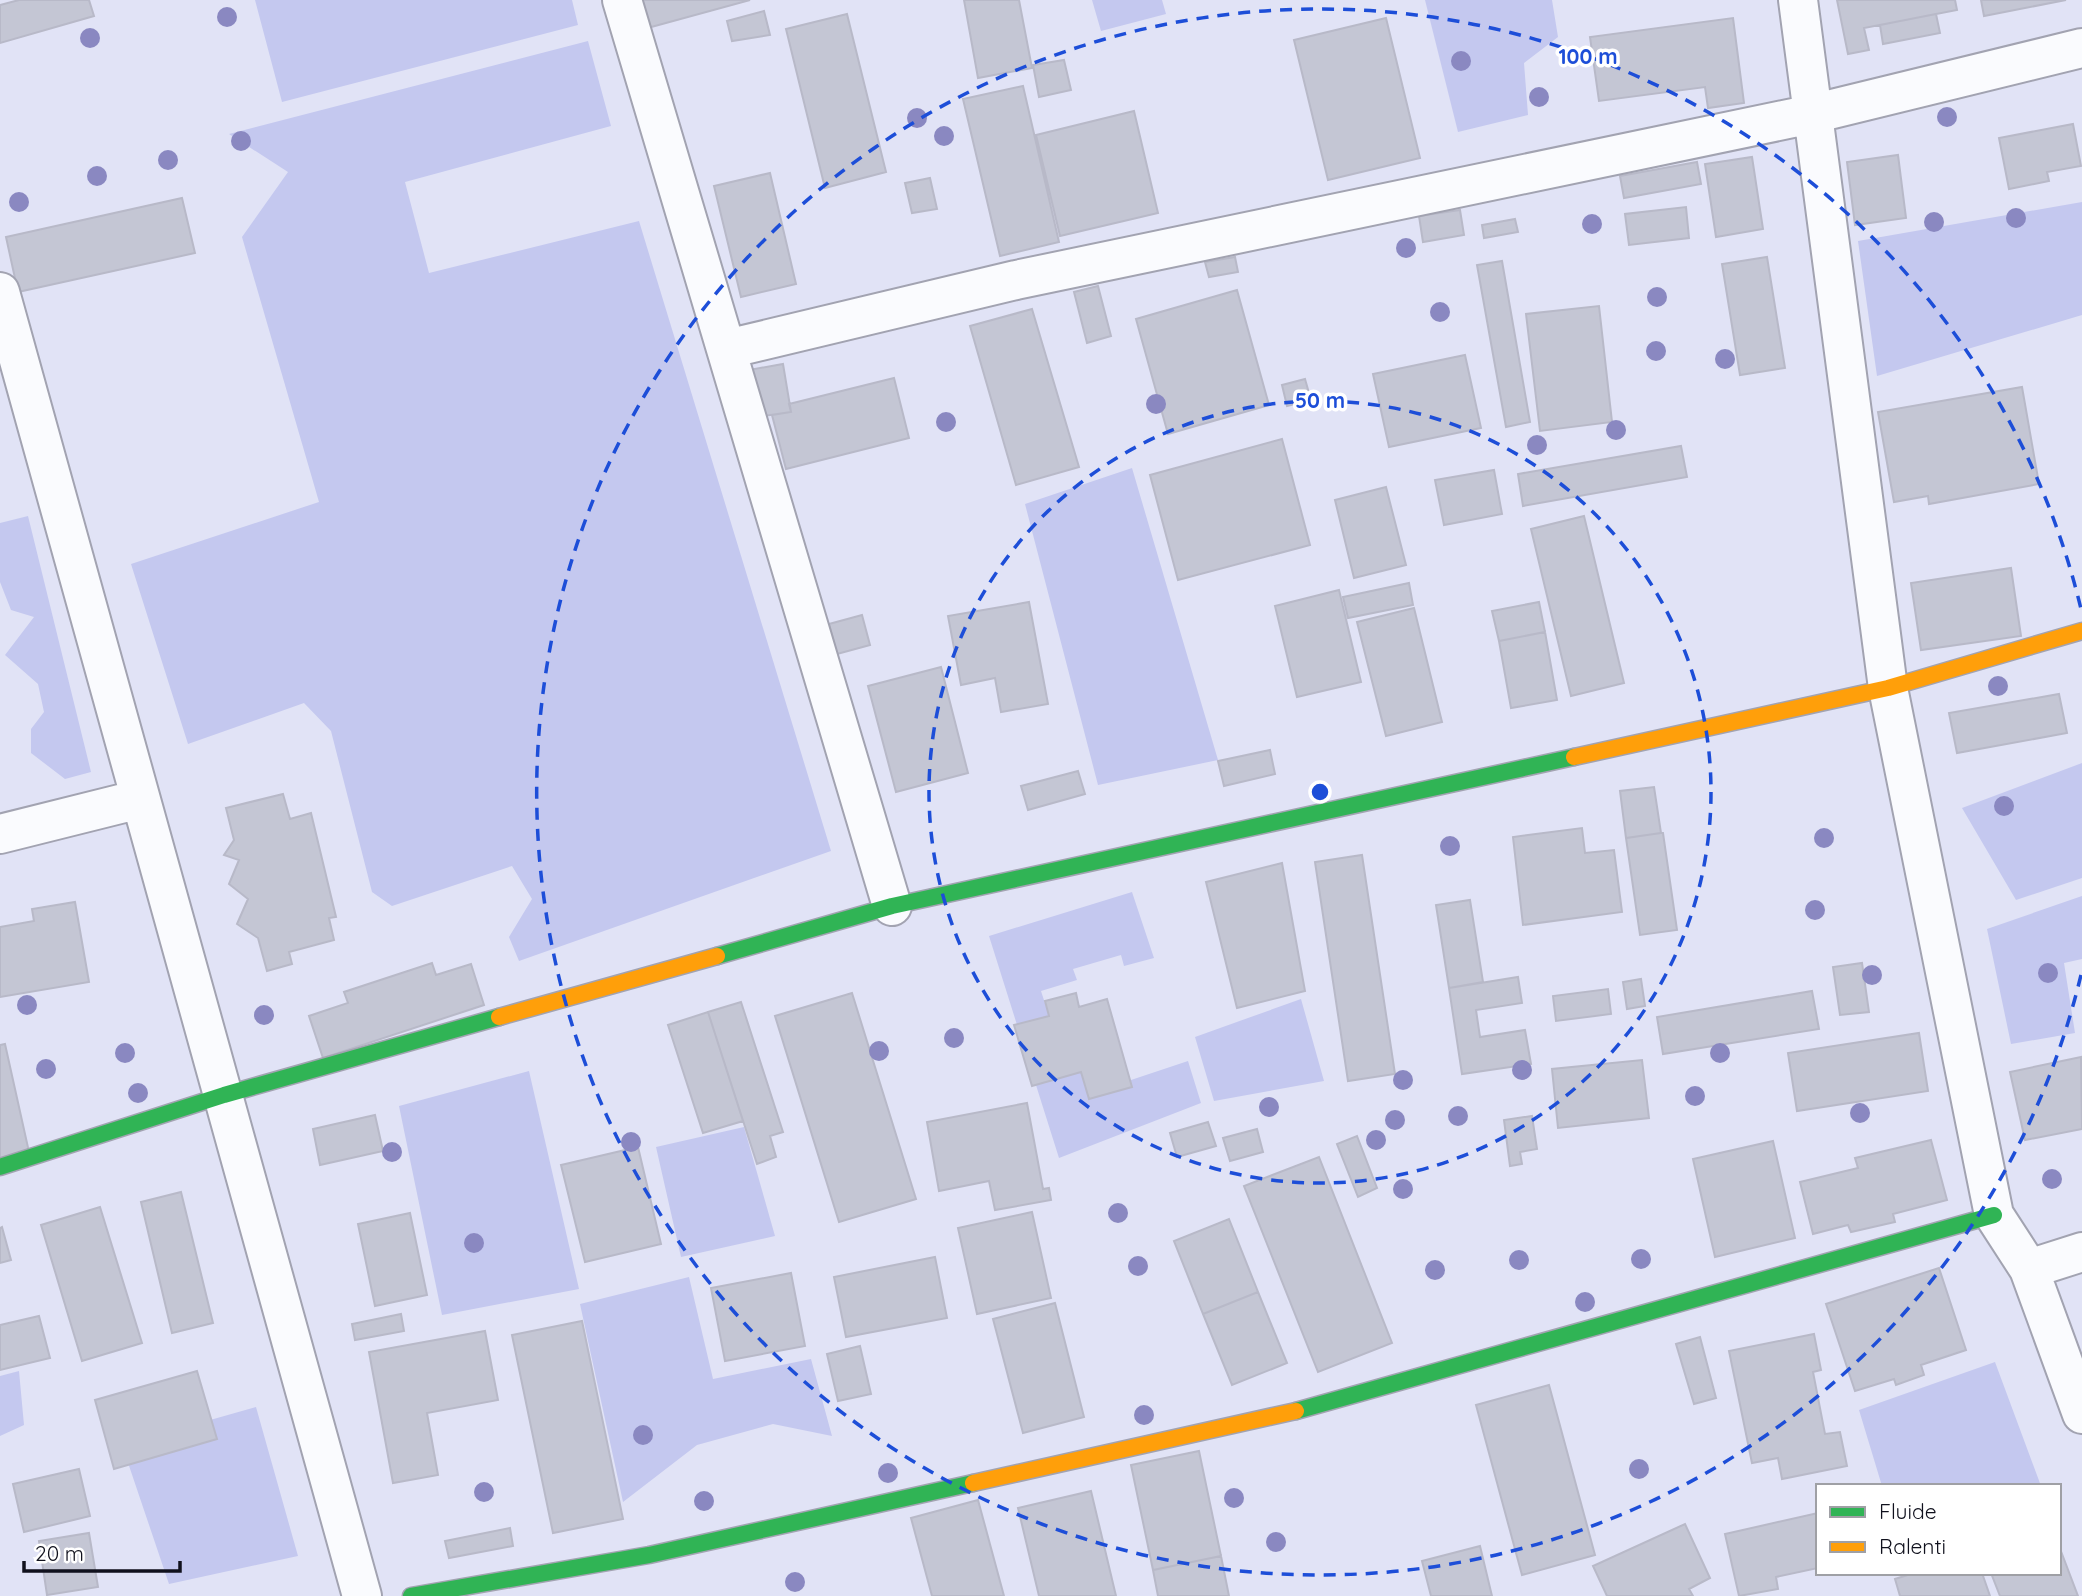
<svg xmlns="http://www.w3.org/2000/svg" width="2082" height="1596" viewBox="0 0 2082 1596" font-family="Quicksand,sans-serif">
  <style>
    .green { fill: #c4c8ef }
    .building { fill: #c4c6d4; stroke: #b8b9c8; stroke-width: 2 }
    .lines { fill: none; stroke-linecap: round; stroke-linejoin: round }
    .street-casing { stroke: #a2a3b1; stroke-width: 42 }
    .fast-casing { stroke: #a2a3b1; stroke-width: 19 }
    .slow-casing { stroke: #a2a3b1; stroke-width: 19 }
    .street { stroke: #fafbfe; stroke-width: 38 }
    .fast { stroke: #30b455; stroke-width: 16 }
    .slow { stroke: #ff9f0a; stroke-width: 16 }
    .tree { fill: #8a88c1 }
    .ring { fill: none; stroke: #1d4ed8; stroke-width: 3.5; stroke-dasharray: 12 9 }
    .centre { fill: #1d4ed8; stroke: #fff; stroke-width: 3.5 }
    .ring-label { font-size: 21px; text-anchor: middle; font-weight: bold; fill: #1d4ed8; stroke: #fff; stroke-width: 7; stroke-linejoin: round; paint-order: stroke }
  </style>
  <rect width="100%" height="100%" fill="#e1e3f6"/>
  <path class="green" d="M255,0H572L578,25L282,102Z
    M1092,0H1162L1166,14L1101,31Z
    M1425,0H1552L1558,37L1524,63L1528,115L1458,132Z
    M588,41L611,126L405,182L429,273L639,221L831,851L519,961L509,937L532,899L512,866L392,906L372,892L331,731L304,703L188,744L131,564L319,502L242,237L288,172L229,134Z
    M2082,202V315L1877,376L1858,241Z
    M1132,468L1218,760L1098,785L1025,504Z
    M28,516L91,772L65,779L31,753V729L44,712L38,684L5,655L34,617L11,610L0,582V523Z
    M2082,763V878L2016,900L1962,808Z
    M1132,892L1154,958L1124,966L1121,955L1073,969L1077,980L1041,991L1067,1071L1116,1056L1125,1082L1188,1061L1201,1103L1059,1158L989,936Z
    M2082,896V959L2064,963L2075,1033L2011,1044L1987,929Z
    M1301,999L1324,1081L1214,1101L1195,1037Z
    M529,1071L579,1289L442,1315L399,1106Z
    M744,1127L775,1236L681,1257L656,1147Z
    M689,1277L713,1379L811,1359L832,1436L773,1424L697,1445L623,1502L580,1304Z
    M1995,1362L2041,1486H1882L1859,1410Z
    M19,1371L24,1425L0,1436V1376Z
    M256,1407L298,1556L169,1584L122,1445Z"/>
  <path class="building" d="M19,0H89L94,16L0,43V5Z
    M636,0H750L644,29Z
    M964,0H1019L1032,68L978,78Z
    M1837,0H1955L1957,10L1864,28L1869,50L1848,54Z
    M1981,0H2066L1984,16Z
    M764,11L770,35L732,41L727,21Z
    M847,14L886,172L825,188L786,29Z
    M1936,14L1940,33L1883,44L1880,25Z
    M1386,18L1420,158L1328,180L1294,40Z
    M1733,18L1744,103L1708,108L1705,87L1599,101L1590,37Z
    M1064,60L1071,90L1039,97L1033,65Z
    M1023,86L1059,242L1000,256L963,99Z
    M1134,111L1158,213L1060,236L1036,135Z
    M2073,124L2081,166L2047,172L2049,181L2009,189L1999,138Z
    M1898,155L1906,218L1855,225L1847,162Z
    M1752,157L1763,229L1716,237L1705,164Z
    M1697,162L1701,184L1624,198L1620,176Z
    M770,173L796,284L741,297L714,186Z
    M930,178L937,209L912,213L905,183Z
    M182,198L195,253L18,292L6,237Z
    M1686,207L1689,238L1629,245L1625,214Z
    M1460,210L1464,235L1423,242L1419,216Z
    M1515,219L1518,232L1484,238L1482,225Z
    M1235,257L1238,272L1209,277L1205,262Z
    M1767,257L1785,368L1740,375L1722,264Z
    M1502,261L1530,422L1506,427L1477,265Z
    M1098,286L1111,336L1087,343L1074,292Z
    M1237,290L1269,405L1168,434L1136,319Z
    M1599,306L1612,422L1540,431L1526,314Z
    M1032,309L1079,467L1016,485L970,326Z
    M1465,355L1481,428L1389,447L1373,374Z
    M783,364L791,412L756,417L749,370Z
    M894,378L909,438L786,469L772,415L791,412L789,404Z
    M1305,379L1311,400L1287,406L1282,385Z
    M2022,387L2039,484L1929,504L1928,496L1894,502L1878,412Z
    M1282,439L1310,545L1178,580L1150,475Z
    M1681,446L1687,477L1523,506L1518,474Z
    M1494,470L1502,514L1444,525L1435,480Z
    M1386,487L1406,565L1354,578L1335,500Z
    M1584,516L1624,683L1571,696L1531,529Z
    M2011,568L2021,636L1921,650L1911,583Z
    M1409,583L1413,605L1348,618L1343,597Z
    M1339,590L1361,682L1297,697L1275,606Z
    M1029,602L1048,704L1001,712L995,678L961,685L948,616Z
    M1539,602L1545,632L1499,641L1492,611Z
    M1414,608L1442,722L1386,736L1357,622Z
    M862,615L870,645L837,654L829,624Z
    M1545,632L1557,700L1511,708L1499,641Z
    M941,667L968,773L896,792L868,686Z
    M2059,694L2067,733L1957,753L1949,713Z
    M1270,750L1275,774L1224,786L1218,761Z
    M1078,771L1085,794L1028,810L1021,786Z
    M1654,787L1661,833L1626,838L1620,791Z
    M283,794L290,819L311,813L336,917L329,918L334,940L289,952L292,964L267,971L258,938L237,924L248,899L229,884L239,860L224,855L234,840L226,808Z
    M1582,828L1585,853L1614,850L1622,912L1523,925L1513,837Z
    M1661,833H1663L1677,930L1640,935L1626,838Z
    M1362,855L1395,1074L1348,1081L1315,862Z
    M1282,863L1305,991L1237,1008L1206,882Z
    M1470,900L1483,982L1449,988L1436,905Z
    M75,902L89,982L0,997V927L34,921L32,909Z
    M432,963L436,975L471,964L484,1005L323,1058L309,1016L348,1003L344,992Z
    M1862,963L1869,1012L1840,1015L1833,967Z
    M1518,977L1522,1003L1476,1010L1480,1037L1525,1030L1531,1064L1462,1074L1449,988Z
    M1641,979L1645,1006L1627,1009L1623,982Z
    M1608,989L1611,1014L1556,1021L1553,996Z
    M1812,991L1819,1029L1663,1054L1657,1017Z
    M852,993L916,1199L839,1222L775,1016Z
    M1076,993L1079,1007L1107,999L1132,1087L1089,1099L1081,1072L1032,1086L1014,1025L1049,1016L1045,1001Z
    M741,1002L783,1132L770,1136L776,1157L757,1164L708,1012Z
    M708,1012L743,1121L703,1133L668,1025Z
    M1919,1033L1928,1091L1797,1111L1788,1053Z
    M5,1044L29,1152L0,1159V1045Z
    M2081,1057L2082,1129L2025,1140L2010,1072Z
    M1642,1060L1649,1118L1558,1128L1552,1069Z
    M1027,1103L1043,1189L1049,1188L1051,1200L995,1210L989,1181L939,1191L927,1122Z
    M375,1115L383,1151L320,1165L313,1129Z
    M1532,1116L1537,1149L1520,1152L1522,1164L1510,1166L1504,1120Z
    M1208,1122L1216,1146L1177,1157L1170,1133Z
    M1257,1129L1263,1152L1230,1161L1223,1138Z
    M1357,1136L1377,1188L1358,1197L1337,1144Z
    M1931,1140L1947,1200L1893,1214L1895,1222L1851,1232L1848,1225L1813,1234L1800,1182L1858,1168L1855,1158Z
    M1773,1141L1795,1238L1715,1257L1693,1159Z
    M638,1147L661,1244L585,1262L561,1165Z
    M1319,1157L1392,1343L1318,1372L1244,1186Z
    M181,1192L213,1323L172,1333L141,1202Z
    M100,1207L142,1343L82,1361L41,1225Z
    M1032,1212L1051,1298L977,1314L958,1228Z
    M410,1213L427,1295L375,1306L358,1224Z
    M1229,1219L1258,1292L1203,1314L1174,1241Z
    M2,1227L11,1260L0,1263V1228Z
    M935,1257L947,1318L846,1337L834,1277Z
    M1939,1268L1966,1350L1921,1365L1924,1375L1896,1385L1894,1379L1855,1391L1826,1304Z
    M791,1273L805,1346L725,1361L711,1288Z
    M1258,1292L1287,1363L1232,1385L1203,1314Z
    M1055,1303L1084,1417L1023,1433L993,1319Z
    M401,1314L404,1331L355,1340L352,1324Z
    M39,1316L50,1358L0,1370V1325Z
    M582,1321L623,1519L553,1533L512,1335Z
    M485,1331L498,1400L427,1413L438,1475L393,1483L369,1352Z
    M1814,1334L1821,1370L1813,1372L1825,1434L1840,1432L1847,1466L1782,1479L1778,1458L1752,1463L1729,1351Z
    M1700,1337L1716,1398L1694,1404L1676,1344Z
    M860,1346L871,1394L838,1401L827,1354Z
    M197,1371L217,1439L114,1469L95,1400Z
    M1549,1385L1595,1555L1522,1575L1476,1405Z
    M1199,1451L1221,1556L1153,1570L1131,1465Z
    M79,1469L90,1516L24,1532L13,1484Z
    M1091,1491L1116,1596H1039L1018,1508Z
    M978,1500L1004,1596H932L911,1518Z
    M1818,1513V1568L1776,1577L1778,1589L1739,1596L1725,1534Z
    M1685,1524L1710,1578L1689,1589L1693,1596H1607L1593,1566Z
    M510,1528L513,1546L449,1558L445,1541Z
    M89,1533L98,1587L47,1595L39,1541Z
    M1480,1546L1492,1596H1431L1422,1561Z
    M2059,1546L2078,1596H2000L1991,1573H2059Z
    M1221,1556L1229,1596H1158L1153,1570Z
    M1914,1573H1982L1990,1596H1900L1895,1579Z"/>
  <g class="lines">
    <defs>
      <path id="street" d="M622,0L892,906
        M1798,0L1888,688L1994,1215L2029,1269L2082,1414
        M0,292L362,1596
        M727,349L1016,280L1812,114L2082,48
        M0,834L140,799
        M2029,1269L2082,1252"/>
      <path id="fast" d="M717,956L892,906L1574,757
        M0,1167L224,1095L499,1017
        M1296,1411L1994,1215
        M411,1596L649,1555L973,1483"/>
      <path id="slow" d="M1574,757L1888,688L2082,631
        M499,1017L717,956
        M973,1483L1296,1411"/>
    </defs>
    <use href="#street" class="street-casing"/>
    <use href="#fast" class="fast-casing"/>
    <use href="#slow" class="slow-casing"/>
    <use href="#street" class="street"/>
    <use href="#fast" class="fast"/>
    <use href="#slow" class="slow"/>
  </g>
  <g class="tree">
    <circle cx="227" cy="17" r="10"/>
    <circle cx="90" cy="38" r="10"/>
    <circle cx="1461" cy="61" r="10"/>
    <circle cx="1539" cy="97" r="10"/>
    <circle cx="1947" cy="117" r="10"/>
    <circle cx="917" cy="118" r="10"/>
    <circle cx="944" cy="136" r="10"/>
    <circle cx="241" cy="141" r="10"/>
    <circle cx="168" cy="160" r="10"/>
    <circle cx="97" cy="176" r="10"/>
    <circle cx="19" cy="202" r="10"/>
    <circle cx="2016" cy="218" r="10"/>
    <circle cx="1934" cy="222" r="10"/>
    <circle cx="1592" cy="224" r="10"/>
    <circle cx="1406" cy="248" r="10"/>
    <circle cx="1657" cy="297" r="10"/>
    <circle cx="1440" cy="312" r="10"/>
    <circle cx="1656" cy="351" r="10"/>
    <circle cx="1725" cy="359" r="10"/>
    <circle cx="1156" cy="404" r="10"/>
    <circle cx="946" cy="422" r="10"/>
    <circle cx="1616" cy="430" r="10"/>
    <circle cx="1537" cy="445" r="10"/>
    <circle cx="1998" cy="686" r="10"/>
    <circle cx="2004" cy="806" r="10"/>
    <circle cx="1824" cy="838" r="10"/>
    <circle cx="1450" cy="846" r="10"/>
    <circle cx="1815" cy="910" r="10"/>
    <circle cx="2048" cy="973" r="10"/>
    <circle cx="1872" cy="975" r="10"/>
    <circle cx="27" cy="1005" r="10"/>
    <circle cx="264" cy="1015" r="10"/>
    <circle cx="954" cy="1038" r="10"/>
    <circle cx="879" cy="1051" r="10"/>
    <circle cx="125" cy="1053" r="10"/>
    <circle cx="1720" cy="1053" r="10"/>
    <circle cx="46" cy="1069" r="10"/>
    <circle cx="1522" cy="1070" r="10"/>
    <circle cx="1403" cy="1080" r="10"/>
    <circle cx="138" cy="1093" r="10"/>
    <circle cx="1695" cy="1096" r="10"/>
    <circle cx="1269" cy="1107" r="10"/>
    <circle cx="1860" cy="1113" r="10"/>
    <circle cx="1458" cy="1116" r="10"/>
    <circle cx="1395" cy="1120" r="10"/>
    <circle cx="1376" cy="1140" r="10"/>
    <circle cx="631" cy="1142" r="10"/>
    <circle cx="392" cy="1152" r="10"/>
    <circle cx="2052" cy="1179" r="10"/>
    <circle cx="1403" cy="1189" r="10"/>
    <circle cx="1118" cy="1213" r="10"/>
    <circle cx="474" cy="1243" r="10"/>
    <circle cx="1641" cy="1259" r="10"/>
    <circle cx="1519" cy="1260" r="10"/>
    <circle cx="1138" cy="1266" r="10"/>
    <circle cx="1435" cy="1270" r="10"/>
    <circle cx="1585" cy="1302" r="10"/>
    <circle cx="1144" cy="1415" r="10"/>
    <circle cx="643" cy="1435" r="10"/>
    <circle cx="1639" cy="1469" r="10"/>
    <circle cx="888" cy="1473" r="10"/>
    <circle cx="484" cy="1492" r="10"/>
    <circle cx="1234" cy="1498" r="10"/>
    <circle cx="704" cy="1501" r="10"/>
    <circle cx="1276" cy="1542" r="10"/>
    <circle cx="795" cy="1582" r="10"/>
  </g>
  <g class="ring">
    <circle cx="1320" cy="792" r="391"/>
    <path d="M2081 975A783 783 0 1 1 2081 609"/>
  </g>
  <circle cx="1320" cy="792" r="10" class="centre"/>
  <g class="ring-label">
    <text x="1588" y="64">100 m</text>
    <text x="1320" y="408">50 m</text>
  </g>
  <rect x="1816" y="1484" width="245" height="91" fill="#ffffff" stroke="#9fa0a5" stroke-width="2"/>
  <rect x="1830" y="1507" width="35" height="10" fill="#30b455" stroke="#9fa0a5" stroke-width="2"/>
  <text x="1879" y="1519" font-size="21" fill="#10111d">Fluide</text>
  <rect x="1830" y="1542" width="35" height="10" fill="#ff9f0a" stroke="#9fa0a5" stroke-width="2"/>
  <text x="1879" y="1554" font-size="21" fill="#10111d">Ralenti</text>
  <path d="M24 1561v10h156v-10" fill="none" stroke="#10111d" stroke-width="3.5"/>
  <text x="35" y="1561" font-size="21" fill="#10111d" stroke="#ffffff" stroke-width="5" paint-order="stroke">20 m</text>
</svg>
